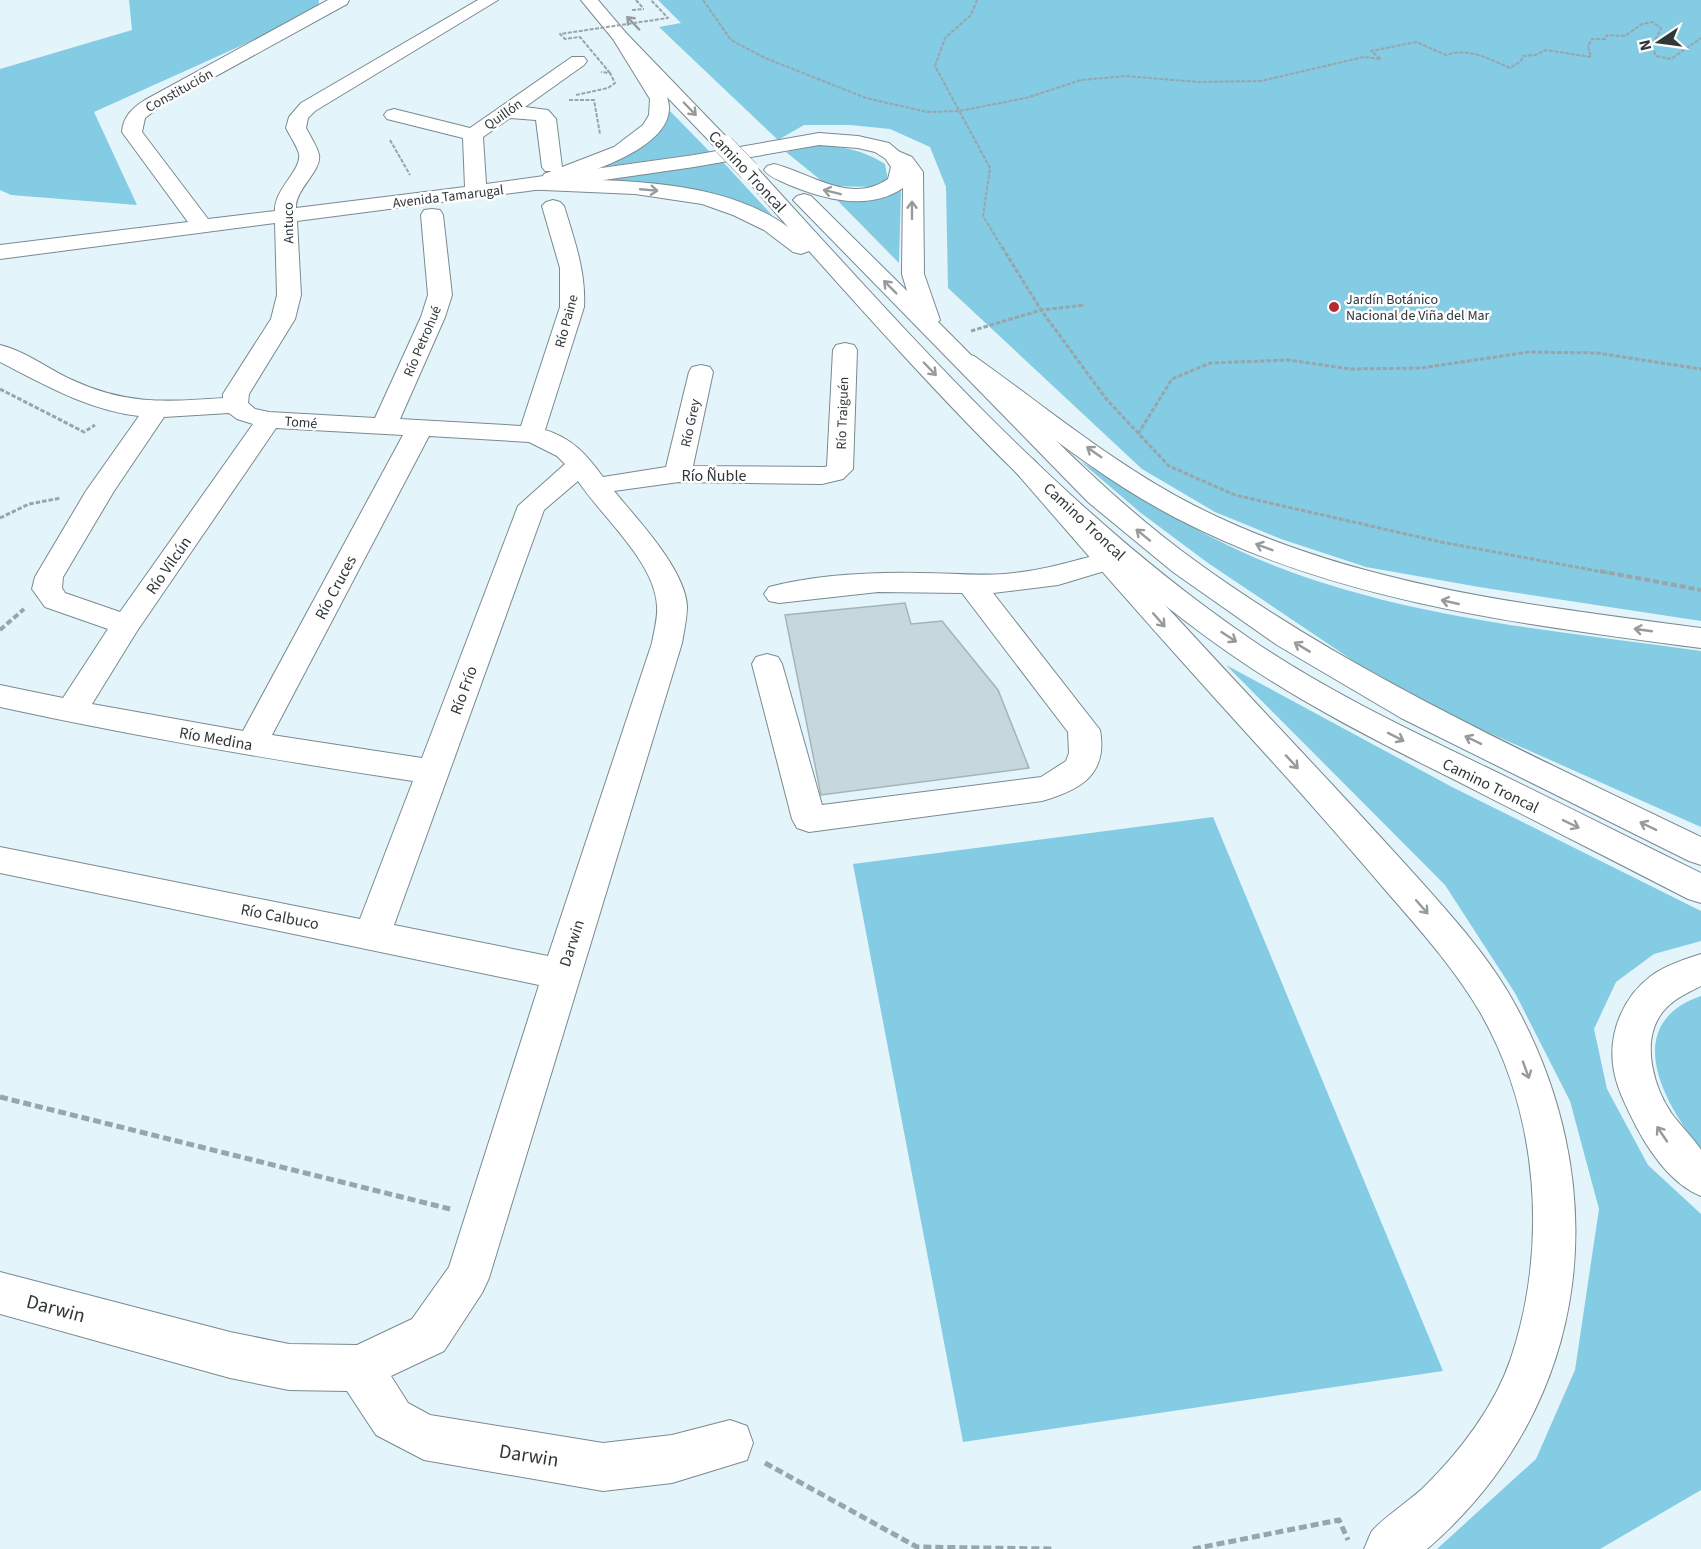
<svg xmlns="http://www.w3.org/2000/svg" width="1701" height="1549" viewBox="0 0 1701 1549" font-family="'Source Sans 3',sans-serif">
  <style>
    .green { fill: #84cbe4 }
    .building { fill: #c6d7dd; stroke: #a3b4ba; stroke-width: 1.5 }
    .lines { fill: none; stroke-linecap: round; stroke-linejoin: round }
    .minor-casing { stroke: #7a8a90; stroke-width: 2 }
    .major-casing { stroke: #7a8a90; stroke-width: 2 }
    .highway-casing { stroke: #7a8a90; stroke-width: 2 }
    .path-far3 { stroke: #98a5aa; stroke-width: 2; stroke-dasharray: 4 1.5; stroke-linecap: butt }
    .path-far2 { stroke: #98a5aa; stroke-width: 3; stroke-dasharray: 4.5 2; stroke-linecap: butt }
    .path-far1 { stroke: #98a5aa; stroke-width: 4; stroke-dasharray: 6 3; stroke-linecap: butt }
    .path { stroke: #98a5aa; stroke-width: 5; stroke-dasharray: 8 4; stroke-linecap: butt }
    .minor { fill: #fff; fill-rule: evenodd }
    .major { fill: #fff; fill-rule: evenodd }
    .highway { fill: #fff; fill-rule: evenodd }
    .major-bridge-casing { stroke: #7a8a90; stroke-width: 21; stroke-linecap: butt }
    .path-bridge { stroke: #98a5aa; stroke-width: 2; stroke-dasharray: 4 1.5; stroke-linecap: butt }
    .major-bridge { stroke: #fff; stroke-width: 20 }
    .oneway { stroke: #989b9c }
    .poi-dot { fill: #b92930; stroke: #fefefe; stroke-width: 2 }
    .labels { text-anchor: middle; stroke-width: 5; stroke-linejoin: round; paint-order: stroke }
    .far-street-label { font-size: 14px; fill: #303739; stroke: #fefefe }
    .far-poi-label { font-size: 14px; fill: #303739; stroke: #fefefe; text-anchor: start }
    .street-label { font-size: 16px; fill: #303739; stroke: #fefefe }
    .near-street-label { font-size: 20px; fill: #303739; stroke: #fefefe }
  </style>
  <rect width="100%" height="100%" fill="#e3f4fb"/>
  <path class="green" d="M129,0H319L318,11L94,112L137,205L11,195L0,190V69L132,30Z
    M658,0H1701V621L1479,587L1366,567L1281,539L1215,512L1142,469L948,288L946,187L930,147L890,129L850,125H804L778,140L659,27L681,23Z
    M670,111L710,152L588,169L655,135Z
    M818,145C844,147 863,150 885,164L888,180L875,187L828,186L786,152Z
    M723,162L781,225L735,204L599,181Z
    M901,189L899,263L835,198L879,197Z
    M1080,461C1143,499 1206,539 1275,566C1411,619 1558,631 1701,651V827L1458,719L1358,664L1208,563L1141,513Z
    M1226,665L1452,787L1701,911V941L1654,954L1616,982L1594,1029L1607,1089L1648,1165L1701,1214V1490L1600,1549H1437L1536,1459L1575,1370L1599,1209L1570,1101L1515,993L1445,885Z
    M1213,817L1443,1371L963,1442L853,864Z
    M1701,996V1149C1663,1103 1620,1024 1701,996Z"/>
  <path class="building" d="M905,603L911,624L942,621L998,690L1029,768L821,795L785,615Z"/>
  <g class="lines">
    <defs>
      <path id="minor" d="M328,0H349L347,4L158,108L145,118L142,132L208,219L275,211C274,189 302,170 299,154C297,146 290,136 286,128L289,117L301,103L478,0H498L315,111L308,118L306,128C310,136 317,146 319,155C322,171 295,189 296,208L465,187L463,138L387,119L384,115L387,111L394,109L470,128L572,57H584L587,61L584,65L525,107L548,110L556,119L562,167L559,171H545L542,167L536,120L510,118L483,137L486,184L694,155L819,133L858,136L889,143L903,155L900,159H886L875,152L858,148L819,145L694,167L528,191L297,221L301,295L295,319L249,394L248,403L255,409L269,412L375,418L421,317L428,295L421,215L424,210L432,209L440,210L443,215L452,295L445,317L400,419L521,426L560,307V268L542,206L546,202L553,200L560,202L564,206C574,239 586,271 584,307L545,430C572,438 587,455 603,477L666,467L689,372L692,367L701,365L710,367L713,372L693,466L825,467L827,466L833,350L836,345L845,343L854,345L857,350L853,469L843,479L822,484L679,482L614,491C637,519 685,569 687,606C687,618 684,631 682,643L489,1278L482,1293L444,1351L391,1376L408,1403L430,1415L603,1443L672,1435L730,1420L747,1426L753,1443L747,1460L672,1483L603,1491L424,1460L376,1435L347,1391L289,1390L230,1378L0,1314V1272L230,1332L289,1344L357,1345L412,1319L449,1267L539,985L0,873V847L360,919L413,781C274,760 137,737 0,707V685L63,698L108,629L45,607L32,589L35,577L86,491L139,416C88,410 45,385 0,362V345C25,351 47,368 70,379C125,405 164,402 223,398V394L271,319L277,295L275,223L0,259V245L188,222L122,132C123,117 132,108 145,100ZM229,413L237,419L253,424L120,612L65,593L62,588L63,577L114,491L164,417ZM276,428L403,435L243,731L92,704L137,631ZM429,436L529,442L557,456L565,464L518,506L422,758L272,735ZM578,481C602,517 655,562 657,606C658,618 654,631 652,643L548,956L394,925L544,510Z
        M1108,552L1118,555L1122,561L1118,567L1058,585L993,593L1100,730C1108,775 1080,790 1042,801L809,832L797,828L792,819L752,664L756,657L767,654L778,657L782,664L822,805L1041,777L1066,761L1069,753L1068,732L962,593L878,592L779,603L769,601L764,594L769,587C816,575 870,572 919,573C948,573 976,576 1005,574C1041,571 1074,561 1108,552Z"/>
      <path id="major" d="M581,0H598L626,33L734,145L731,149H717L667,97C683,142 599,169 568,179C641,181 727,183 788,227L739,171L742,167H756C909,334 1061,509 1249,638C1323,689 1405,728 1486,767C1558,802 1629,838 1701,873V903L1688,899C1613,860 1537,822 1461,783C1382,744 1302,704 1229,653C1070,542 938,395 809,251L801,254L793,252L764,230L733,215L702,204L635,194L521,189L518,185L521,181L541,179L544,174L614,147L643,125L649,115L650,99L613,39Z
        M893,149L912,157L923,172L924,274L940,320L938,322C1021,404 1100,492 1194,560C1351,674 1527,753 1701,837V865L1689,861L1401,718L1277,645L1173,572L1088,502L793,200L797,196L804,194L811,196L907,291L902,274L903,188C868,212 823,199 787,184C779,180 769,177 764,170L767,166L774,164C811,173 850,205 888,179L891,167L883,155L886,151Z"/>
      <path id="highway" d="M965,354L974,356C1046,407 1116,466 1195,506C1353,586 1528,605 1701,628V648C1522,624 1339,603 1176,518C1097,477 1028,418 956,366L953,361L956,356Z
        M1024,457L1033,459C1129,568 1228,673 1327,779C1357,811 1387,844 1417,877C1449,913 1483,950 1508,992C1618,1180 1595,1404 1427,1549H1364C1367,1543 1369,1536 1372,1531C1383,1518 1409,1501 1423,1488C1459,1453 1495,1406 1511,1358C1548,1246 1539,1115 1480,1012C1454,968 1420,930 1387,892C1345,843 1303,795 1260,748C1177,657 1095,564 1015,471L1011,465L1015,459Z
        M1701,954V986C1685,994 1667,1002 1658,1019C1642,1047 1655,1090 1672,1114C1677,1121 1699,1145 1701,1150C1701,1160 1701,1184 1701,1196C1673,1185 1651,1154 1637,1128C1627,1108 1615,1086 1613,1064C1609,1031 1624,996 1651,976C1664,966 1685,959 1701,954Z"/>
    </defs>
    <use href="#minor" class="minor-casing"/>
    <use href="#major" class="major-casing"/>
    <use href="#highway" class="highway-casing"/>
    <path class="path-far3" d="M636,0L643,8
      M703,0L731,40L765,58L866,98L927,112L959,111L1026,98L1081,80L1126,76L1198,82L1261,81L1364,57L1381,59L1371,51L1416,42L1446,55C1469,47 1489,59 1510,68L1521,61L1523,56L1535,55L1546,50L1591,57L1588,46L1592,39H1605L1607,35L1625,36L1642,24L1652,22L1661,28L1652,47L1656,56L1671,59L1701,38
      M977,0L971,15L945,38L935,66L990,168L983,216L1003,249
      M632,10L644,9
      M576,95L608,88L615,83L610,73L601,72
      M569,100H594L600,134
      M390,140L410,175"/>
    <path class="path-far2" d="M1002,247L1041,310L1107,400L1169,466L1235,495L1441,542L1608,573
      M971,331L1041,310L1085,305
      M0,389L84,432L95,425
      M1138,434L1172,379L1210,363L1289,360L1350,369L1421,368L1529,352L1597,353L1701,369
      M0,518L29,504L61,498"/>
    <path class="path-far1" d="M1600,571L1701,590
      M0,630L24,609"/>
    <path class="path" d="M0,1097L450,1209
      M765,1463L917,1547L1052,1549
      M1193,1549L1339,1520L1348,1540"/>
    <use href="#minor" class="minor"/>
    <use href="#major" class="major"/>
    <use href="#highway" class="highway"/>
    <defs>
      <path id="major-bridge" d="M724,145L749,171"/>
    </defs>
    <use href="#major-bridge" class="major-bridge-casing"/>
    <path class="path-bridge" d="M610,73L580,37L565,39L560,34L668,18L651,0"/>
    <use href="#major-bridge" class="major-bridge"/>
  </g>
  <defs><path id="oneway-shaft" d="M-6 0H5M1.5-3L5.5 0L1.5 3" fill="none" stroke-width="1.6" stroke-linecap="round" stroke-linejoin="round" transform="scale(1.5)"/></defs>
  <g class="oneway">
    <use href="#oneway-shaft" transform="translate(633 23) rotate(-134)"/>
    <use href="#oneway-shaft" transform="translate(690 109) rotate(46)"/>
    <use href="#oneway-shaft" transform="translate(649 190) rotate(5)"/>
    <use href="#oneway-shaft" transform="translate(832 192) rotate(-166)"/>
    <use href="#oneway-shaft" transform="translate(912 210) rotate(-90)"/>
    <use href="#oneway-shaft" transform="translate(890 287) rotate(-135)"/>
    <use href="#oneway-shaft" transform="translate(930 369) rotate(46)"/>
    <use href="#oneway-shaft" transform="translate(1094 452) rotate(-145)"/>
    <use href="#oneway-shaft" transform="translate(1143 535) rotate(-141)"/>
    <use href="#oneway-shaft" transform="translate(1264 547) rotate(-159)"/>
    <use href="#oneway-shaft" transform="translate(1450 602) rotate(-167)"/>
    <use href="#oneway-shaft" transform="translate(1159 620) rotate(49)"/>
    <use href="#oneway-shaft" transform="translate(1643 630) rotate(-172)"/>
    <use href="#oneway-shaft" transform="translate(1229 637) rotate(33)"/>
    <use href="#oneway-shaft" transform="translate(1302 647) rotate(-149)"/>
    <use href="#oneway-shaft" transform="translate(1396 737) rotate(27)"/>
    <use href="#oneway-shaft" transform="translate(1473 740) rotate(-154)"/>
    <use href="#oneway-shaft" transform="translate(1292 762) rotate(47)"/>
    <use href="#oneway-shaft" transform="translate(1571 824) rotate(26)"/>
    <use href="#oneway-shaft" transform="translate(1648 826) rotate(-154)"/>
    <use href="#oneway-shaft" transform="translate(1422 907) rotate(49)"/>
    <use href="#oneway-shaft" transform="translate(1526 1070) rotate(70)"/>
    <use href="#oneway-shaft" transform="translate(1662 1134) rotate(-124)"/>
  </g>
  <circle class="poi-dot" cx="1334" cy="307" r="6"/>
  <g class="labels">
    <g class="far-street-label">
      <text transform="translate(179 90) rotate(-29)" y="5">Constitución</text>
      <text transform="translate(503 114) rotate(-35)" y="5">Quillón</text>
      <text transform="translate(448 196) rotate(-7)" y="5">Avenida Tamarugal</text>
      <text transform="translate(288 223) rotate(-91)" y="5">Antuco</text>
      <text transform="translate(566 321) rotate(-75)" y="5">Río Paine</text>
      <text transform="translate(422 341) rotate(-67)" y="5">Río Petrohué</text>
      <text transform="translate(842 413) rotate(-88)" y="5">Río Traiguén</text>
      <text transform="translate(301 422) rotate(4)" y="5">Tomé</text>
      <text transform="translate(690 423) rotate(-78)" y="5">Río Grey</text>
    </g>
    <g class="far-poi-label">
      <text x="1346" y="304">Jardín Botánico<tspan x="1346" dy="16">Nacional de Viña del Mar</tspan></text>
    </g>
    <g class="street-label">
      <text transform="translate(748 171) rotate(47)" y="6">Camino Troncal</text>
      <text x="714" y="481">Río Ñuble</text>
      <text transform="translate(1085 521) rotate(43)" y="6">Camino Troncal</text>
      <text transform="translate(168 565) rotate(-55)" y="6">Río Vilcún</text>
      <text transform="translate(335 587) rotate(-62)" y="6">Río Cruces</text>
      <text transform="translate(463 690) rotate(-70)" y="6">Río Frío</text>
      <text transform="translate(216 738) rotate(10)" y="6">Río Medina</text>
      <text transform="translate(1491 785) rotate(26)" y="6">Camino Troncal</text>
      <text transform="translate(280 916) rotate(11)" y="6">Río Calbuco</text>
      <text transform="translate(571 943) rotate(-72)" y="6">Darwin</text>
    </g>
    <g class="near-street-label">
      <text transform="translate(56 1308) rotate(15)" y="7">Darwin</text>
      <text transform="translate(529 1455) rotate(9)" y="7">Darwin</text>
    </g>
  </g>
  <g transform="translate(1659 42) rotate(257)" stroke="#fefefe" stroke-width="4.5" paint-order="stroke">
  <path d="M0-4.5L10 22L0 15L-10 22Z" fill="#303739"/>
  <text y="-9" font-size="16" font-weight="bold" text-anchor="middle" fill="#303739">N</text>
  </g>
</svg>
